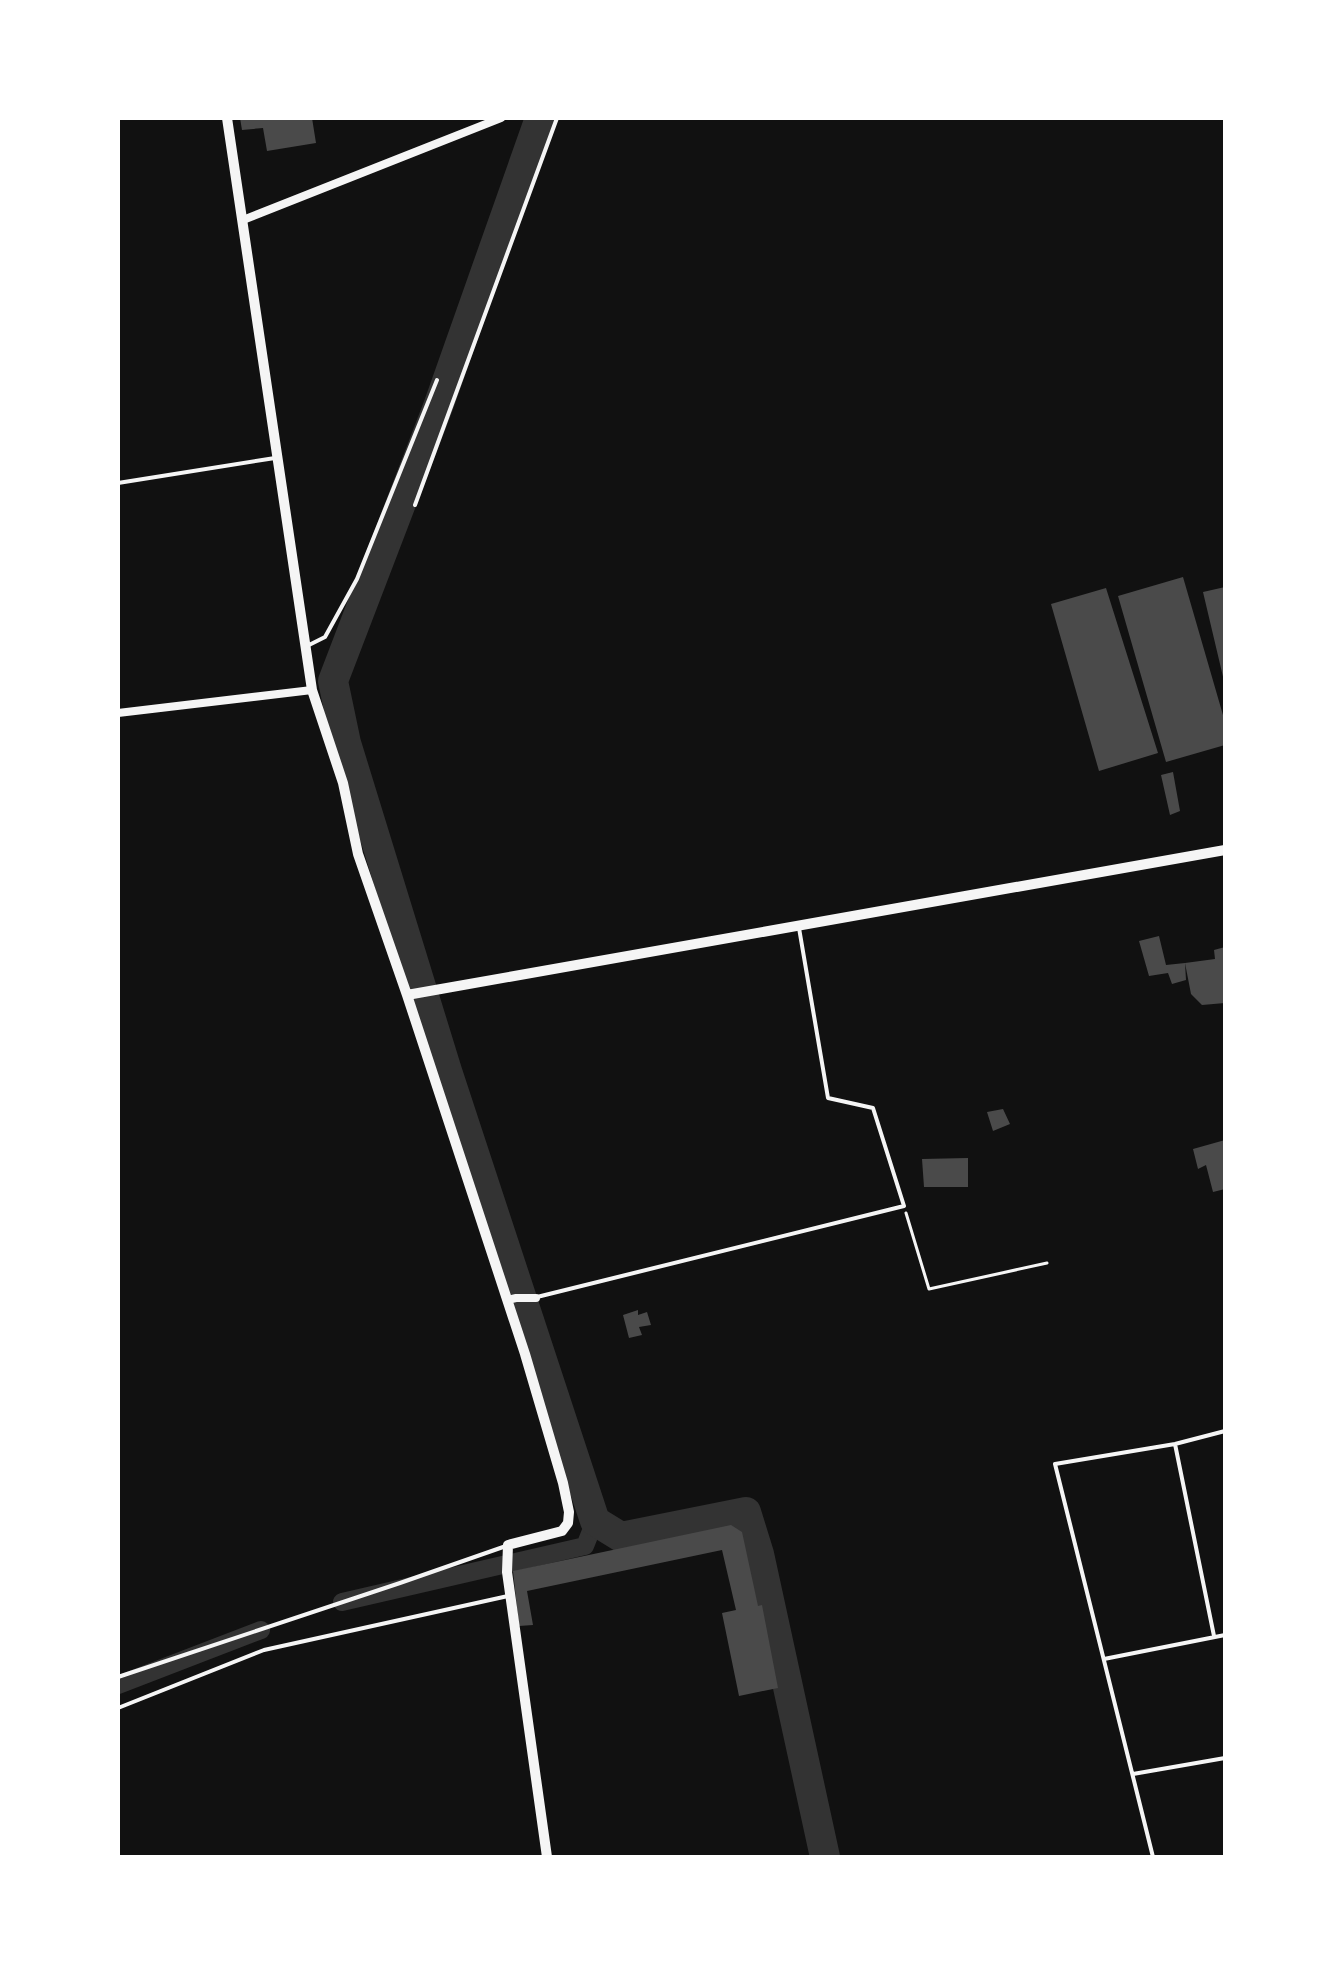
<svg xmlns="http://www.w3.org/2000/svg" width="1343" height="1975" viewBox="0 0 1343 1975" font-family="Helvetica,sans-serif">
  <style>
    .lines { fill: none; stroke-linecap: round; stroke-linejoin: round }
    .canal { stroke: #333; stroke-width: 18 }
    .river { stroke: #333; stroke-width: 30 }
    .building { fill: #4a4a4a }
    .path { stroke: #f5f5f5; stroke-width: 3 }
    .service { stroke: #f5f5f5; stroke-width: 4 }
    .minor { stroke: #f5f5f5; stroke-width: 8 }
    .tertiary { stroke: #f5f5f5; stroke-width: 10 }
  </style>
  <rect width="100%" height="100%" fill="#111"/>
  <g class="lines">
    <path class="canal" d="M342,1602L585,1546L595,1521
      M118,1685L261,1630"/>
    <path class="river" d="M540,118L439,404L333,681L346,743L447,1071L595,1521L621,1537L746,1512L759,1554L825,1857"/>
  </g>
  <path class="building" d="M240,118H312L316,143L267,151L263,128L242,130Z
    M1183,577L1225,722V745L1166,762L1118,596Z
    M1225,587V681H1224L1203,592Z
    M1106,588L1158,753L1099,771L1051,604Z
    M1173,772L1180,811L1170,815L1161,775Z
    M1159,936L1166,965L1185,963L1186,980L1172,984L1168,973L1149,976L1139,941Z
    M1225,947V1003L1202,1005L1191,994L1185,963L1215,959L1214,950Z
    M1003,1109L1010,1124L993,1131L987,1112Z
    M1225,1140V1189L1213,1192L1206,1165L1198,1169L1193,1149Z
    M968,1158V1187H924L922,1159Z
    M638,1310V1315L647,1312L651,1325L639,1327L642,1335L629,1338L623,1315Z
    M731,1525L742,1532L758,1606L762,1605L778,1688L739,1696L722,1613L736,1610L722,1550L527,1591L533,1625L519,1626L513,1571Z"/>
  <g class="lines">
    <path class="path" d="M906,1213L929,1289L1047,1263"/>
    <path class="service" d="M118,483L275,458
      M415,505L557,118
      M307,646L325,637L357,579L437,380
      M537,1297L904,1206L873,1108L828,1098L799,928
      M1175,1444L1214,1636
      M1104,1659L1225,1635
      M118,1677L400,1583L506,1546
      M118,1708L264,1650L508,1596
      M1133,1774L1225,1758
      M1153,1857L1055,1464L1175,1444L1225,1431"/>
    <path class="minor" d="M243,220L501,118
      M118,713L312,690
      M507,1300L516,1298H536"/>
    <path class="tertiary" d="M227,118L312,690L343,783L358,854L407,995L525,1354L563,1483L569,1512L568,1523L562,1531L508,1545L507,1572L547,1857
      M407,995L1225,850"/>
  </g>
  <rect width="1343" height="1975" fill="none" stroke="#ffffff" stroke-width="240"/>
</svg>
